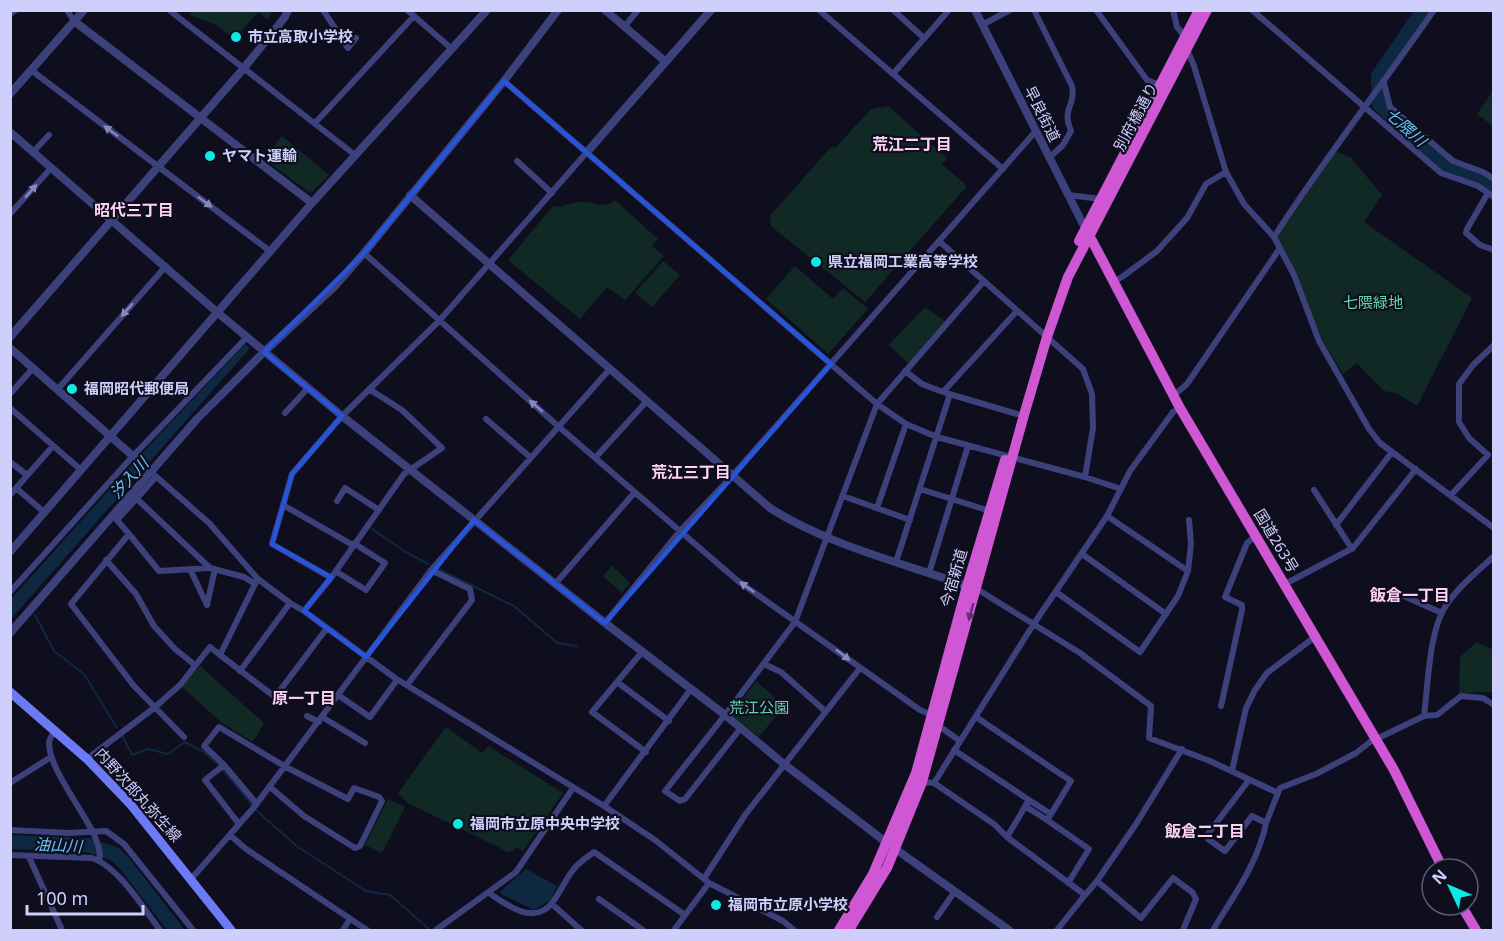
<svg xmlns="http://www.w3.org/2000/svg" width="1504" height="941" viewBox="0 0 1504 941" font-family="'Noto Sans','Noto Sans JP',sans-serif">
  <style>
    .green { fill: #112925 }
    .water { fill: #0f2842 }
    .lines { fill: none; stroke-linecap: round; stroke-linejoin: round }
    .stream { stroke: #0f2842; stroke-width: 2 }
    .river { stroke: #0f2842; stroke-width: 14 }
    .minor { stroke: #3c417b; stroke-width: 6 }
    .tertiary { stroke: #3c417b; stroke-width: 8 }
    .secondary { stroke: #6c7af6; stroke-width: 9 }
    .trunk { stroke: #cf57d4; stroke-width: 10 }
    .oneway { fill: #8688bc }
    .oneway2 { fill: #652f70 }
    .marked { fill: none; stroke: #2654da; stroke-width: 4.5; stroke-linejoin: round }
    .poi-dot { fill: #0ee9e3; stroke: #0f0e1f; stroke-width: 2 }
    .labels { text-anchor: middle; stroke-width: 4.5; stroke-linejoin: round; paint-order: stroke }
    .poi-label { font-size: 15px; font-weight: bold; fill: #cfcffc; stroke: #0f0e1f; text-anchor: start }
    .street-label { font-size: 15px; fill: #cfcffc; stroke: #0f0e1f }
    .park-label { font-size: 15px; fill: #60d7aa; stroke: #0f0e1f }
    .water-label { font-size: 16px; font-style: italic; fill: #63c4f6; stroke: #0f0e1f }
    .neighbourhood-label { font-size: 16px; font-weight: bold; fill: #fcd1f2; stroke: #0f0e1f }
  </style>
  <rect width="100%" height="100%" fill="#0f0e1f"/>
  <path class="green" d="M192,11V10L273,11L268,20L258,12L234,39L218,26L190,15Z
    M1493,91V126L1477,114Z
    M888,106L947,158L942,164L967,186L865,302L771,226L770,216L830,148L836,147L871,109Z
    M282,136L329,175L313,191L309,192L264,159Z
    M1336,151L1351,158L1382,195L1364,222L1472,298L1417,406L1396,393L1384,391L1357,363L1343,374L1323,341L1277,238Z
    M615,200L658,239L652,246L664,256L625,300L607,287L580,319L508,260L554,205L558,207C566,205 574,202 582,202C594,201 605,210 615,200Z
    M663,261L680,275L652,307L635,293Z
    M795,266L833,299L843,288L868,309L828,354L766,299Z
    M925,307L946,322L909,364L889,345Z
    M612,566L630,583L622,593L603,576Z
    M1477,642L1493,650V692L1459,693L1460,657Z
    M200,666L264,723L253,742L222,723L181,686Z
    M756,681L784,706L759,737L731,715Z
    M446,727L482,753L488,746L563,793L523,851L517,847L513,851L508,852L408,803L398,793Z
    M388,799L405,807L382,853L365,845Z"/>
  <path class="water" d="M245,344L250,348L11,619V599L144,451Z
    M526,869L557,886L550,900L534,910L501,894V891Z"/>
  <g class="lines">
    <path class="stream" d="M371,528L404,551L428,564
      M438,569L514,606L557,643L577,646
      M35,615L54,651L84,674L117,728
      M123,737L132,755L148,749L168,754L185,742L204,752L219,766
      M223,770L257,811L298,847L366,891L390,895L430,930"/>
    <path class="river" d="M1423,10L1378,76L1379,104C1401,125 1423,153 1450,167C1465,174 1480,178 1494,187
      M10,842L87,845L115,854L125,864L176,930"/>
    <path class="minor" d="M67,10L74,21
      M169,10L355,155
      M323,10L348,48L356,38
      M407,10L452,49
      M819,10L1003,169
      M893,10L924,38
      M1034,10L1072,86C1076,107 1061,107 1071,131L1063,145L1049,158
      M1096,10L1147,80L1162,86
      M1173,10L1177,27L1187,39
      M1252,10L1441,173L1478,186L1494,197
      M10,14L16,10
      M982,25L1010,10
      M624,27L638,10
      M1185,52L1189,54L1194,66L1226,172L1244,204L1274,237L1294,275L1319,341L1369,429L1380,443L1494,528
      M31,70L271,252
      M893,74L949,10
      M504,81L877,404L906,424L937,437L1085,477
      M1384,83L1390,107L1453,161L1483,172L1494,179
      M315,123L414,16
      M33,152L49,135
      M517,161L552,193
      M1488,193L1467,229L1466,233L1480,245L1494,250
      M1068,195L1101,199
      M10,214L51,168
      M1274,237C1324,159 1381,87 1434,10
      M939,241L1083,369L1092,394L1093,428L1085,477L1121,489
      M364,253L558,426L738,581L920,710L932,715
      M1113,282L1122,277L1157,251L1187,218L1206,184L1226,172
      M905,371L922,384L943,392L1017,311
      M58,389L166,266
      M946,393L1017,414
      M10,394L33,368
      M1173,396L1187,384L1280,248
      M10,408L81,470
      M285,413L308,388
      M486,419L530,457
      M595,458L646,402
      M10,462L27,475
      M151,472L209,523L258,579L290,603L304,611L395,678L604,806L655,840L709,883L783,921L794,930
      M16,488L44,512
      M920,489L990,511
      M1314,490L1352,549
      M10,495L53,446
      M1451,495L1488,455L1469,438L1459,422V384L1473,365L1494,345
      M843,496L910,520
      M136,498L210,568
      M337,501L345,488L379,510
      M283,505L351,544H355L385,563L366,590L337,572
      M877,508L906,424
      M1336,525L1392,452
      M129,534L117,520L156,477
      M1082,554L1166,614
      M106,560L136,594L154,626L175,649L195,665
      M896,562L950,394
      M190,569L207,605L215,569
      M1188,571L1191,544L1189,520
      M929,573L968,446
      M331,578L404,474L442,448L402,410L369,389
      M256,582L220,655L275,697L327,628
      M555,584L635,492
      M1285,584L1353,548L1416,469
      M977,589L1080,653L1151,706L1149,738L1210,761L1278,793
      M10,592L133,456L247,337
      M1056,592L1140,652L1178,596L1188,571L1107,516
      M1399,594L1442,613
      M304,611L331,578L272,544L292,474L342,416L439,321L587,152
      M605,623L680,531L732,476L1035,132
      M642,652L592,712L646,752
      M764,664L781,672L825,711
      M240,671L290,603
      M617,682L669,721
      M407,685L472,600L470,589L431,570
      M338,695L370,717L397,680
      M1221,706L1242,610V605L1225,597L1247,543L1256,536
      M307,716L319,722
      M1424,716L1437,715L1461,696L1483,698L1494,705
      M322,717L365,743
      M976,717L1071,781L1051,814
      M939,726L960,741
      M740,729L685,799L680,801L665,791L725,715L795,622L877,404L984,281
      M55,731C52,735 49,739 49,743C49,777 107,835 99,860
      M184,737L134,686L71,604L129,534L159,571L210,568L244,577L255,584
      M954,750L1029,800
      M87,759L154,708L180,685L210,647L220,655
      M224,765L205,780L239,824
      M1232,771L1246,708L1255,690L1267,673L1316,636
      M1249,780L1207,835L1208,839L1225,851L1252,816L1266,823L1280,788L1316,774L1356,753L1370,742L1424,716C1428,686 1429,632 1445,607C1457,588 1477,572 1494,556
      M922,782L934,783L1033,625L1107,516L1130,471L1173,412L1180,408
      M10,783L51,757
      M934,783L994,824L1007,837L1085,895L1057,930
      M256,803L224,765L204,746L219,727L286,767L348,799L354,788L379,797L382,801L360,846L355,848L304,816L270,787
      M604,806L691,689
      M1047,820L1089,849L1068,883
      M10,830L69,833L106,831L124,844L193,930
      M230,835L246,849L367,930
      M1007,837L1029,800L1051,814L1047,820L1025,806
      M10,855L92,858C119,867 143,908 160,930
      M29,857L62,930
      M705,877L745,815L860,668
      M191,879L255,806L431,570L609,370
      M1097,881L1136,824L1182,749
      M489,893C507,905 534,926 552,903C560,893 565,880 573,870C578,863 587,857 594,852L685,915
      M1085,895L1097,881L1141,918L1173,878L1192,892L1196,899L1183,930
      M599,899L643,930
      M552,904L581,930
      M937,917L955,891
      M343,930L350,919
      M436,930L516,872L573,788
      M674,930L709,883
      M1213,930C1233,897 1259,861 1266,823"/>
    <path class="tertiary" d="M605,10L666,62
      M975,10L1085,228
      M74,21L312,203
      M10,94L84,10
      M10,132L218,313L342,416L605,623L725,715L784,764L887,843L1009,930
      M587,152L711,10
      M410,195L770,508C830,546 903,563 970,587
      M10,337L244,68L285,17L288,10
      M10,348L151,472
      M10,552L312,203L487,10
      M10,633L197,419L264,352L334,287L364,253L504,81L558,10"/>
    <path class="secondary" d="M10,692L87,759L131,805L231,930"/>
    <path class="trunk" d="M1088,233L1180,408L1394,770L1443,869
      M1079,241L1199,10
      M1461,905L1476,930
      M839,930L873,874L916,773L967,586L1005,460
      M849,930L887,868L922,782L1024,415L1047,337L1068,277L1207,10"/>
  </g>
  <defs><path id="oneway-solid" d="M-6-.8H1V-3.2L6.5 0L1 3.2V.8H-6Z" transform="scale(1.5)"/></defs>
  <g class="oneway">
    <use href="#oneway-solid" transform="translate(111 131) rotate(-143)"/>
    <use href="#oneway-solid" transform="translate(31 191) rotate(-49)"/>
    <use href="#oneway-solid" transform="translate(205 202) rotate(37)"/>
    <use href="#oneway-solid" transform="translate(127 310) rotate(131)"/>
    <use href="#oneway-solid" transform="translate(536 406) rotate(-139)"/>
    <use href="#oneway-solid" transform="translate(747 587) rotate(-144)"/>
    <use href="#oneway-solid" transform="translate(843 655) rotate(38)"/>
  </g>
  <use class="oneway2" href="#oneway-solid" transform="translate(971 612) rotate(105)"/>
  <path class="marked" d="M504,81L831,364L605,623L474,520L366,657L304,611L331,577L272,544L292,474L342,416L264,352L364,253Z"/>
  <g class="poi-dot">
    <circle cx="236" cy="37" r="6"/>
    <circle cx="210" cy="156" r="6"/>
    <circle cx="816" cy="262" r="6"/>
    <circle cx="72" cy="389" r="6"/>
    <circle cx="458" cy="824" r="6"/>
    <circle cx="716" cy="905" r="6"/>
  </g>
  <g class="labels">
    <g class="poi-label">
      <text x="248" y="42">市立高取小学校</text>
      <text x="222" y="161">ヤマト運輸</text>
      <text x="828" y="267">県立福岡工業高等学校</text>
      <text x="84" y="394">福岡昭代郵便局</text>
      <text x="470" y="829">福岡市立原中央中学校</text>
      <text x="728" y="910">福岡市立原小学校</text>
    </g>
    <g class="street-label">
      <text transform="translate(1042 114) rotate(63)" y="5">早良街道</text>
      <text transform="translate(1136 117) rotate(-62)" y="5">別府橋通り</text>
      <text transform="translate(1276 541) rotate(59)" y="5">国道263号</text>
      <text transform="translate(954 578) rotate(-74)" y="5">今宿新道</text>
      <text transform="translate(138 795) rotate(48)" y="5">内野次郎丸弥生線</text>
    </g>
    <g class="park-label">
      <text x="1373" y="308">七隈緑地</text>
      <text x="759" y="713">荒江公園</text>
    </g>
    <g class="water-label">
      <text transform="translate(1406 127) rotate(42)" y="6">七隈川</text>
      <text transform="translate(129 478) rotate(-48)" y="6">汐入川</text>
      <text transform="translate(58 845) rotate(3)" y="6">油山川</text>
    </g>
    <g class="neighbourhood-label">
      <text x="912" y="150">荒江二丁目</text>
      <text x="134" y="216">昭代三丁目</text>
      <text x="691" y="478">荒江三丁目</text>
      <text x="1410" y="601">飯倉一丁目</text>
      <text x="304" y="704">原一丁目</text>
      <text x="1205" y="837">飯倉二丁目</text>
    </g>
  </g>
  <rect width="1504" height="941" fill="none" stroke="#cfcffc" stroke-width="24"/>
  <g transform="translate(1450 887) rotate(314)"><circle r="28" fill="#0f0e1f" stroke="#5c5b77" stroke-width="1.5"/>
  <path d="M0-4.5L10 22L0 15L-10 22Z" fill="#0ee9e3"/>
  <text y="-9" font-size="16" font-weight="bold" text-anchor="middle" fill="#cfcffc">N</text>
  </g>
  <path d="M27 905v9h116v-9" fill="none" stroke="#cfcffc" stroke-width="3"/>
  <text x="36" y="905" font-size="18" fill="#cfcffc" stroke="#0f0e1f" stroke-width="4.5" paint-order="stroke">100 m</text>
</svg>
